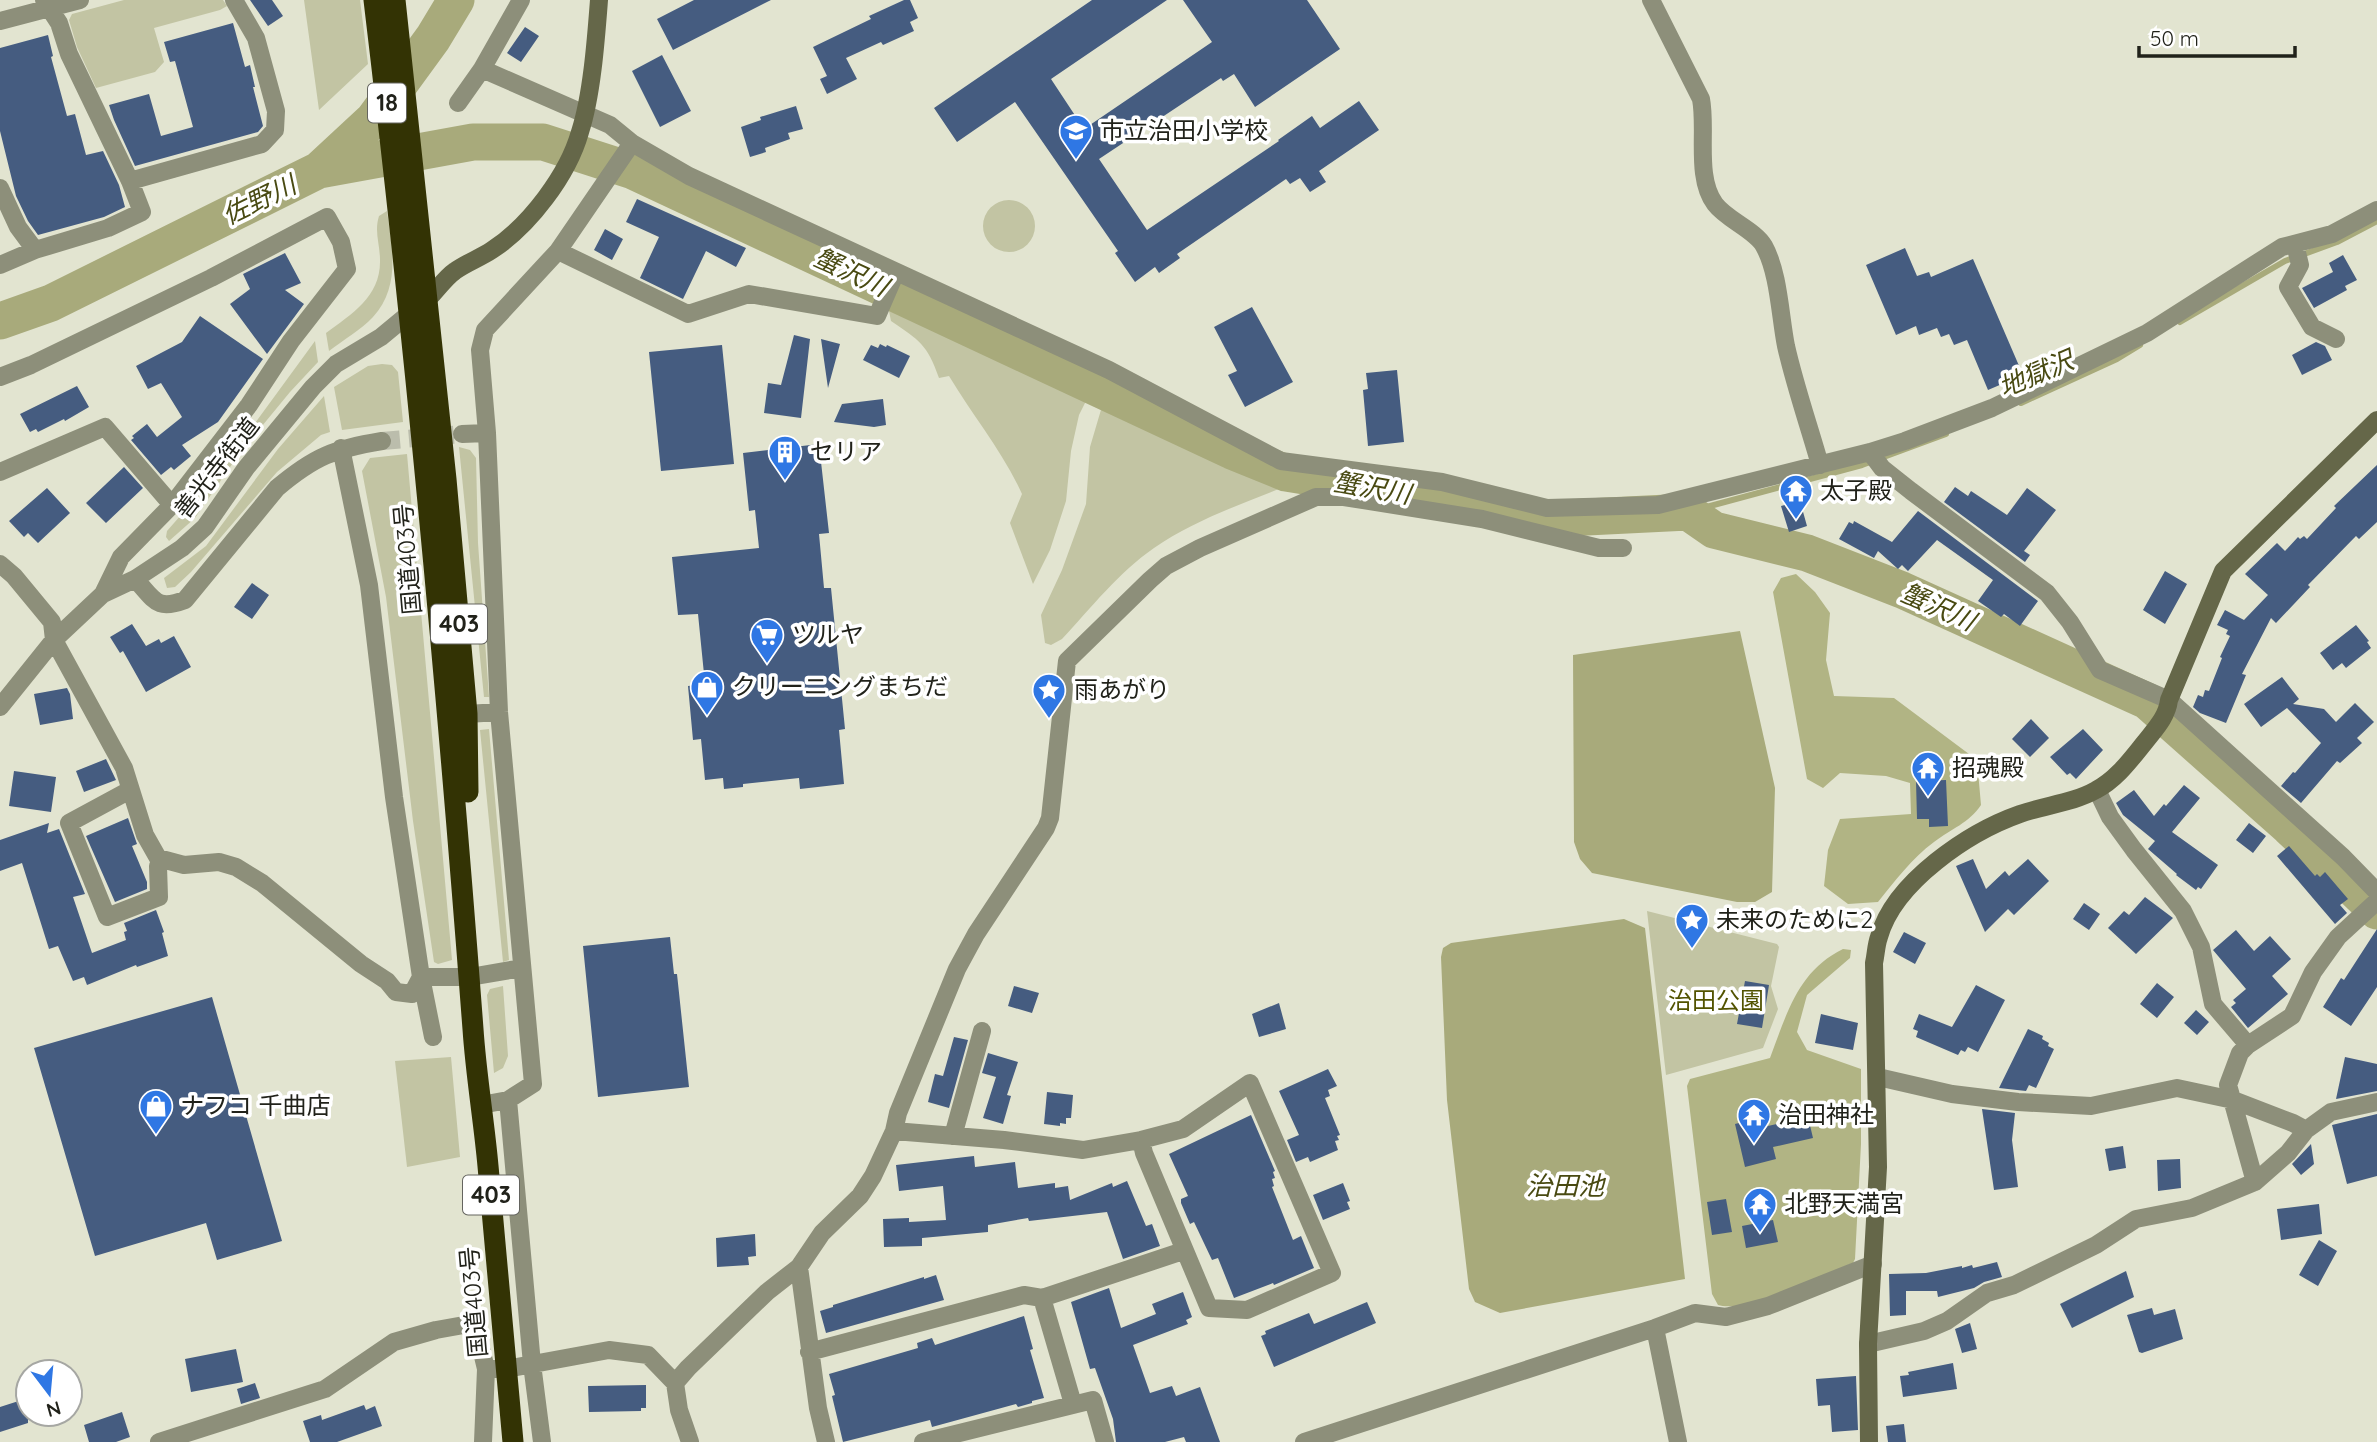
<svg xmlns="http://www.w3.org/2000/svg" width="2377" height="1442" viewBox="0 0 2377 1442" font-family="Quicksand,'Noto Sans JP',sans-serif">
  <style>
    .green { fill: #c2c4a3 }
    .forest { fill: #b1b484 }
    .water { fill: #a8aa7b }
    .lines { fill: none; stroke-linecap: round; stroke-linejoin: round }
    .stream { stroke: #a8aa7b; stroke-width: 6 }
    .river { stroke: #a8aa7b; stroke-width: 37 }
    .building { fill: #455c80 }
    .street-tunnel { stroke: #bbbdac; stroke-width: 18; stroke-dasharray: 18 9; stroke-linecap: butt }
    .street { stroke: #8d8f7a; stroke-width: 18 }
    .secondary { stroke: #656749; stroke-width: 18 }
    .highway { stroke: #333304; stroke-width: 21 }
    .labels { text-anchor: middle; stroke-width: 7; stroke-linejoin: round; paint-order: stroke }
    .shield { fill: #fff; stroke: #64645f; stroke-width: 2 }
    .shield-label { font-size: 23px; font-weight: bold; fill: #21221a }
    .poi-label { font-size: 24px; fill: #21221a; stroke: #fff; text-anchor: start }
    .street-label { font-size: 24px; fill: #21221a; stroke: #fff }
    .park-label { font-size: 24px; fill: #525300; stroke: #fff }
    .water-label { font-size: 26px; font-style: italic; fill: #494a12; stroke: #fff }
  </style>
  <rect width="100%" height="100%" fill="#e2e4d0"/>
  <path class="green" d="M124,0H223L227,6L220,10L154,28L164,62L155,72L96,88L77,47L69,20L72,14Z
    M304,0H360L368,64L319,110Z
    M983 226a26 26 0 1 1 52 0a26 26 0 1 1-52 0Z
    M387,211C392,248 401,286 373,317C361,330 343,340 329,351L326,333C352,314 381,296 380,260C380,244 374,232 379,216Z
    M892,304L1089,395L1079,415L1071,451L1066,501L1050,550L1033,584L1010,523L1022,494C1003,452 973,416 949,376L939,378C927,344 920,341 891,321L889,311Z
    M315,341L318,362L290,392L239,454L195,518L169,541L166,537L167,531L223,467Z
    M382,364L392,365L398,372L403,422L342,430L334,387L368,366Z
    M324,396L330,432L321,435L277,472L191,572L175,587L167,588L164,578L206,546L278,449Z
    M1103,403L1252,472L1291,484C1245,503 1196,519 1154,548C1119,572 1091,608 1062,639L1051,645L1045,643L1041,615L1062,570L1086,504L1090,447Z
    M459,447L470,450L476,458L478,543L489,697H484Z
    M407,454L452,960L438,964L434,962L413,821L386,597L362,471L370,458Z
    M489,729L509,960L503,962L480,730Z
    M1647,911L1777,944L1779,947L1771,986L1778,1009L1763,1048L1666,1075Z
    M503,986L508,1056L503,1068L494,1073L487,995L490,989Z
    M451,1057L460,1157L407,1167L395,1061Z"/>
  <path class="forest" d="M1796,574L1815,592L1830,613L1826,660L1834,696L1894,698L1977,760L1981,805C1969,823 1951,829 1934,842C1912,858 1895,881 1878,902L1848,904L1824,886L1828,850L1840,819L1911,814L1910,783L1886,776L1840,773L1823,788L1807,779L1773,592L1781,578Z
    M1843,949L1851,950L1850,958L1807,995L1797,1032L1807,1050L1861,1069V1144L1855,1259L1853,1263C1823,1275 1746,1314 1718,1305L1712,1294L1687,1086L1690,1079L1770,1058C1787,1013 1798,971 1843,949Z"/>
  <path class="water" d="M1740,631L1775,788L1772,892L1755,902H1737L1592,873L1580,859L1574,842L1573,655Z
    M1624,919L1645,928L1685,1279L1500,1313L1475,1302L1469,1289L1447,1100L1441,957L1443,948L1451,943Z"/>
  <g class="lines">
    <path class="stream" d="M2180,322L2285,261L2337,242L2377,221
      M2021,403L2117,359L2140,345
      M1688,512L1862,465L1946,434"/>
    <path class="river" d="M319,170L473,142H543L633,171L1232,451L1286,473L1458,501L1546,519L1688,512L1714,530L1807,553L1902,590L2147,701L2289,827L2377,911
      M0,321L51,303L319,170L374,119L433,38L456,0"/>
  </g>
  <path class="building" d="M250,0H272L283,16L268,26Z
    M694,0H771L673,50L657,19Z
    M904,0H910L918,18L910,22L914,31L883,45L881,42L846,58L857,79L827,94L820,79L827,76L813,47L871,19L869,16Z
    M1092,0H1167L1051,79L1084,129L1212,42L1183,0H1307L1340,49L1255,107L1234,74L1223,81L1221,78L1099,159L1147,230L1279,141L1278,140L1312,116L1320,128L1359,101L1379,130L1319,171L1326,182L1310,192L1300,178L1290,184L1286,179L1177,254L1180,258L1159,273L1155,267L1135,282L1115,253L1118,251L1015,102L957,142L934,108Z
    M233,23L245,67L250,65L255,87H253L263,126L258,132L135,166L114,120L109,105L149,94L161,136L193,127L175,61L170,62L164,42Z
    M525,27L539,36L521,62L507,53Z
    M48,35L53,56L51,57L67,116L75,114L86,155L103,151L119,185L125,207L104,217L38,235L28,221L16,196L0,131V48Z
    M662,55L691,111L660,127L632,71Z
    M796,106L803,129L788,133L790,139L765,148L766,152L750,157L741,127L761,120L760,117Z
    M637,199L746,248L736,267L706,251L683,299L640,278L659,237L626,222Z
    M605,229L623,239L612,260L594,250Z
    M1905,248L1917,276L1929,272L1931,277L1973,259L2023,375L1988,390L1967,340L1954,345L1949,334L1941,337L1937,328L1919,335L1916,326L1896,335L1866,265Z
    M285,253L301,283L285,290L304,304L267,354L230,304L250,289L243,274Z
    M2343,255L2357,280L2345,286L2347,290L2314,308L2302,288L2333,272L2329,263Z
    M1252,307L1293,382L1245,407L1228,375L1237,371L1214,327Z
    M200,316L263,359L218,422L182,445L191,456L174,470L171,467L161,475L131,440L134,438L132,436L147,424L157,437L182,417L161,383L148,389L136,366L182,342Z
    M794,335L810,339L801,418L764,413L768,383L781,385Z
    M821,339L840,344L828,388Z
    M2316,342L2325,346L2332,360L2302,375L2292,355Z
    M880,344L886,347L887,345L910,356L899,378L863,360L871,345L878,348Z
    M722,345L734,464L661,471L649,352Z
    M1397,370L1404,442L1368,446L1363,390L1368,389L1366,373Z
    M77,386L89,407L65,421L64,419L38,432L36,429L30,432L20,414Z
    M883,399L886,425L874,427L834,422L842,404Z
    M819,444L829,533L819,534L824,588H831L845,729L839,730L844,784L800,789L799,778L743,784V787L724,789L723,778L705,780L701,739L693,740L688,686L705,684L698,614L678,615L672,557L759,548L755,510L749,511L743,453Z
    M2377,465V522L2359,539L2356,536L2308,585L2310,587L2276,623L2271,618L2242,674L2246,675L2226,723L2200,713L2193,707L2198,695L2203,697L2205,690L2209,691L2222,658L2220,657L2230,636L2226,634L2228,630L2217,625L2225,610L2244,620L2268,595L2245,574L2277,543L2285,551L2298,537L2300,539L2304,536L2307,539L2336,508L2334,506Z
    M124,467L143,488L106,523L86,503Z
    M1955,487L1968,496L1971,491L2007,515L2027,488L2056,510L2024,551L2030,555L2025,562L1944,502Z
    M47,488L70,513L38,543L28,533L24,537L9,521Z
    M1800,501L1807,526L1789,532L1781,506Z
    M1918,511L2038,601L2020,626L2004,614L2001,617L1978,601L1993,580L1937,540L1908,571L1902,565L1898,569L1878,551L1874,558L1839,539L1849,522L1853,524L1854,521L1892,542Z
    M2165,571L2187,584L2165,624L2143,610Z
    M252,583L269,595L252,619L234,607Z
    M132,624L146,646L159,639L161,643L174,636L191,667L146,692L123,651L120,653L110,637Z
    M2356,625L2369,641L2367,642L2371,648L2346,668L2342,663L2333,670L2320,653Z
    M2282,677L2299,699L2293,704L2324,709L2336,722L2355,703L2374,722L2357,738L2362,743L2340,763L2337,761L2301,803L2281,786L2293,772L2295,773L2321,743L2287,708L2261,727L2244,704Z
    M67,688L70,694L73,719L40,725L34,694Z
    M2031,719L2049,738L2030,757L2012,739Z
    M2083,729L2103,750L2076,779L2070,773L2067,775L2050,757Z
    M106,759L116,780L84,792L76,771Z
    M14,771L56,777L51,812L9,806Z
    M1946,780L1948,826L1929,827V819H1917L1916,781Z
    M2184,785L2200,798L2172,832L2218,865L2201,889L2198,887L2196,890L2176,875L2177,874L2148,849L2155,841L2123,815L2116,803L2134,790L2154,816L2164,804L2166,806Z
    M128,818L137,844L132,846L147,882V889L115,902L86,836Z
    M49,823L47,833L59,829L85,894L73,897L92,953L126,940L124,932L127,931L124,923L156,910L164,932L162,933L168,956L137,967L136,965L87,985L84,977L73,981L58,946L49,949L22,863L0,871V840Z
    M2249,823L2266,836L2253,853L2236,840Z
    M2289,846L2315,876L2317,874L2320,877L2325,872L2348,899L2340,905L2347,913L2335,924L2277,856Z
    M1973,859L1986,889L2005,871L2009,876L2028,859L2049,881L2014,915L2008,909L1985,932L1956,866Z
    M2145,897L2173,918L2136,954L2108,928L2124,911L2129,915Z
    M2084,903L2100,914L2089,930L2073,919Z
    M2377,929V987L2351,1026L2323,1007L2341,978L2344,980Z
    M2236,930L2254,951L2270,936L2291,959L2272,976L2288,994L2248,1028L2231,1007L2236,1003L2233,1000L2246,989L2213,950Z
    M1904,932L1926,943L1915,964L1893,952Z
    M670,937L674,974H677L689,1087L598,1097L583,946Z
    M1745,981L1769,985L1762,1028L1737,1024Z
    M2157,983L2174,997L2157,1018L2140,1004Z
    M1976,985L2005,1000L1978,1052L1968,1047L1965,1052L1961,1050L1958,1055L1916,1037L1918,1031L1913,1029L1919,1014L1952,1027Z
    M1014,986L1039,993L1032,1013L1008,1006Z
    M212,997L282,1241L217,1260L206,1223L95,1256L34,1048Z
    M1279,1003L1286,1029L1259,1037L1252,1014Z
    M2196,1010L2209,1022L2197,1035L2184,1023Z
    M1821,1014L1858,1023L1853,1050L1815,1043Z
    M2028,1029L2043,1036L2042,1039L2049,1043L2048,1046L2054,1049L2036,1088L2029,1085L2026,1091L1999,1088Z
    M954,1037L968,1040L949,1108L928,1102L935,1074L943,1076Z
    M988,1053L1018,1062L1007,1095L1011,1096L1003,1124L983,1118L996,1077L982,1073Z
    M2345,1057L2377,1064V1091L2336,1099Z
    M1328,1069L1337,1086L1328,1090L1330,1096L1325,1098L1340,1135L1337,1136L1339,1140L1335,1141L1338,1150L1310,1162L1308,1157L1296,1162L1287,1140L1299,1135L1279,1091Z
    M1047,1092L1073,1095L1071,1118H1066V1124L1060,1123V1126L1044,1124Z
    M1982,1109L2015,1113L2012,1140L2018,1187L1994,1190Z
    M2377,1114V1176L2347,1184L2332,1125Z
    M1251,1115L1275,1171L1273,1172L1275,1178L1272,1179L1274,1186L1272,1187L1293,1240L1301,1236L1314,1268L1274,1285L1273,1283L1234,1298L1218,1258L1212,1260L1194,1222L1190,1224L1181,1203V1199L1188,1196L1169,1154Z
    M1766,1116L1768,1126L1808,1117L1813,1138L1773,1147L1776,1159L1745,1167L1735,1124Z
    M2311,1144L2314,1164L2301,1175L2292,1164Z
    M2123,1146L2126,1168L2109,1171L2105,1149Z
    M974,1156L975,1167L1015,1162L1018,1188L1055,1183V1188L1068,1186L1070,1200L1112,1183L1113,1187L1127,1181L1146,1226L1152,1224L1160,1246L1123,1259L1107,1212L1029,1221L1028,1218L988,1225V1232L922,1238V1246L884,1247L883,1219L909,1218V1222L946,1220L943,1186L899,1191L896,1165Z
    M2180,1159L2181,1188L2158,1191L2157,1160Z
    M1343,1183L1350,1201L1347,1202L1350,1209L1323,1220L1313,1195Z
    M1726,1199L1732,1232L1712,1235L1707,1202Z
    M2319,1204L2322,1234L2281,1240L2277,1209Z
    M1773,1220L1778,1242L1746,1248L1742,1226Z
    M755,1234L756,1256L748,1257L749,1265L717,1267L716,1238Z
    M2319,1240L2337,1251L2318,1286L2299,1275Z
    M1997,1262L2002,1277L1984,1282L1974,1288L1938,1297L1937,1291H1906V1315L1890,1316L1889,1274L1926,1273L1962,1266V1268L1972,1265L1973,1268Z
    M2126,1271L2134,1297L2072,1328L2060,1304Z
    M936,1275L944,1300L826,1333L820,1311L833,1307V1305L924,1277V1279Z
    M1109,1288L1121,1328L1156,1314L1152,1304L1183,1292L1192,1317L1186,1320L1188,1324L1133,1345L1150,1393L1172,1386L1176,1396L1200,1387L1220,1442H1186L1184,1437L1165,1442H1116L1113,1419L1095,1368L1090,1369L1071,1302Z
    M1367,1302L1376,1323L1274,1367L1261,1336L1266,1334L1265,1331L1309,1313L1314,1324Z
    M2152,1308L2154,1315L2175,1309L2183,1339L2142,1353L2139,1352L2127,1315Z
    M1024,1316L1033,1349L1030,1350L1044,1398L1032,1401V1403L1018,1407L1016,1404L932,1427L930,1420L843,1442L832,1396L835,1395L829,1374L918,1348L917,1343L932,1338L935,1345Z
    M1970,1323L1977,1349L1962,1353L1955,1329Z
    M236,1349L243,1382L191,1392L185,1359Z
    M1953,1363L1957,1389L1903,1397L1900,1376L1909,1375L1908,1372Z
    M1856,1376L1858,1430L1832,1432L1830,1405L1818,1406L1816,1379Z
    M255,1383L260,1398L241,1404L237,1389Z
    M646,1385V1408H641V1411L589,1412L588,1386Z
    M28,1398V1423L0,1432V1407Z
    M364,1405L366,1410L375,1406L382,1426L337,1442H310L303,1421L321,1415L322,1420Z
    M122,1412L130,1437L116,1442H89L84,1425Z
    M1904,1424L1906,1442H1888L1886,1426Z"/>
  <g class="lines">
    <path class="street-tunnel" d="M382,441L462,434"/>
    <path class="street" d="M44,0L59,23L69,54L130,181
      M1651,0L1701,99C1707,130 1695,177 1715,204C1727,220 1755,230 1764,246C1779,273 1780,316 1786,346C1795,386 1809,426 1820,465
      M0,21L80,0
      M482,69L610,125L632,143L689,176L1109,370L1281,461L1442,482L1547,508L1658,505L1870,452L1905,441L1992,408L2147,333L2282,247L2332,234L2377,210
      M458,103L482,69L521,0
      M0,188L18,227L35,250
      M2295,244L2300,265L2288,287L2312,327L2336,339
      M558,251L688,314L749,294L877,316L896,272
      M0,265L35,250L108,228L142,212L130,181L262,144L275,130L276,111L256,38L234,0
      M0,377L31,365L211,278L327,217L341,242L347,269L291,341L249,405L172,505L121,557L103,594
      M462,434L487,433
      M341,448L369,585L394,797L421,977L433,1037
      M1870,452L1882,468L1911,491L2047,593L2070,622L2100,670L2169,700L2343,857L2377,892
      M0,472L105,427L172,505
      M0,564L14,576L52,622L54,640L124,768L145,835L158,858L184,865L219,862L236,867L262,883L361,964L387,981L396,992L412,994L421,977
      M135,579C155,600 156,611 185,600L277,488C315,456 334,449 382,441
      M0,707L54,640L103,594L135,579L182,548L205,527L246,468L313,387L336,364L381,337L410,313
      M467,714L499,712
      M130,790L69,823L107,917L159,897L158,866L162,860
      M2097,790L2110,817L2134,850L2183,911L2201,947L2213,1004L2248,1045
      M421,977H470L522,968
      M1878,1077L1952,1094L2018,1102L2091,1106L2177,1088L2233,1100L2293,1123L2306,1130
      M508,1100L532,1364L542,1442
      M481,1105L508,1100L533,1084L499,712L487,433L480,350L485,330L558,251L632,143
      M894,1131L1004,1140L1083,1150L1141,1140L1183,1129L1250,1083L1332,1273L1247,1310L1209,1308L1144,1153L1141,1140
      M953,1136L982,1031
      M2255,1182L2228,1085L2240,1053L2248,1045L2292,1016L2313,972L2338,937L2377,901
      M799,1267L818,1408L826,1442
      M1042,1298L1183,1251
      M1655,1328L1678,1442
      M1868,1344L1924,1331L1947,1321L1987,1293L2014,1285L2096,1245L2136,1219L2192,1208L2255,1182L2288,1153L2306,1130L2331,1112L2377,1102
      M809,1352L1024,1295L1042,1298L1073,1404
      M159,1442L325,1389L394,1342L436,1330L475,1323L486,1369H506L609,1350L648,1355L675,1383
      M483,1442L486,1369
      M690,1442L679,1410L675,1383L688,1368L767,1292L799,1267L822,1233L860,1196L873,1176L894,1131L898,1113L957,969L976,934L1046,828L1050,818L1067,661L1150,580L1166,566L1200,548L1316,497H1344L1482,519L1599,548H1623
      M923,1442L1093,1400L1105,1442
      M1304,1442L1655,1328L1695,1313L1726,1317L1768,1306L1873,1264"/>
    <path class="secondary" d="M421,305C434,296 442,280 455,271C466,263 480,258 492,250C529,226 568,175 580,132C592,95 596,39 599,0
      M1869,1442L1868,1344L1878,1167L1874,963C1876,954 1876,945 1879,937C1894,882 1969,832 2020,814C2045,805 2073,803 2096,790C2117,779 2131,759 2145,742C2155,729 2167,717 2169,700L2223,571L2377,420"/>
    <path class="highway" d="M374,0C415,342 447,685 473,1029C476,1075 484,1121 488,1166C497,1258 504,1350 513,1442
      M395,0L446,479L467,714L468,792"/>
  </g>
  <defs>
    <symbol id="school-pin" viewBox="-11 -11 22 30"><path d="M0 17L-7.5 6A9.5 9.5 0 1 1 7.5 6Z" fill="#2f77e4" stroke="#fff"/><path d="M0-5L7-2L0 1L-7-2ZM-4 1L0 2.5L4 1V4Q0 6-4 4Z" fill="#fff"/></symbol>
    <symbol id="building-pin" viewBox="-11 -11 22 30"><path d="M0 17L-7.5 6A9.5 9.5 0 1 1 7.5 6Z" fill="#2f77e4" stroke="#fff"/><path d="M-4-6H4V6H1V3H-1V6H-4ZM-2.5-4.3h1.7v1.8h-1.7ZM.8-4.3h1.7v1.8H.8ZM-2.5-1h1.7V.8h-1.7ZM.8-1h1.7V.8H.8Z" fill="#fff"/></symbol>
    <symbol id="temple-pin" viewBox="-11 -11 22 30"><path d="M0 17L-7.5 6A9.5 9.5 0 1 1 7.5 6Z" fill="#2f77e4" stroke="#fff"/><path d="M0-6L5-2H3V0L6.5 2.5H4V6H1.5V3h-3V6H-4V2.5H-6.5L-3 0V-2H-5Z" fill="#fff"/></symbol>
    <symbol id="supermarket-pin" viewBox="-11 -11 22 30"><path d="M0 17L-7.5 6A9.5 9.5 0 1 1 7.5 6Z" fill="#2f77e4" stroke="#fff"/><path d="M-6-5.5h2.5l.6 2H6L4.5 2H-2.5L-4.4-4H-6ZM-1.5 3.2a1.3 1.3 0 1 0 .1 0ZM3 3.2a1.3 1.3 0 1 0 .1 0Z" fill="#fff"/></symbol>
    <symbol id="shop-pin" viewBox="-11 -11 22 30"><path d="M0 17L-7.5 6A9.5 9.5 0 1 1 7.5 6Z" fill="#2f77e4" stroke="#fff"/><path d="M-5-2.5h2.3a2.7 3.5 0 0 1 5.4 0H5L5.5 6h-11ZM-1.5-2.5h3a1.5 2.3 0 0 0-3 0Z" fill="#fff"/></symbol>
    <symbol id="sight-pin" viewBox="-11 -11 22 30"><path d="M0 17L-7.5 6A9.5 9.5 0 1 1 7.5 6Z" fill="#2f77e4" stroke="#fff"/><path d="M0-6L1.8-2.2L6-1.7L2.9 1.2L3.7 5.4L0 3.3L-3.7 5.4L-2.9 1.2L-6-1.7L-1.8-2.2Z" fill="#fff"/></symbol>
  </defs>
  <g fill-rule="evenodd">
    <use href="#school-pin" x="1057" y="112" width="38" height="52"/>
    <use href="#building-pin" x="766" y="433" width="38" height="52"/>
    <use href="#temple-pin" x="1777" y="472" width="38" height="52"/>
    <use href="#supermarket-pin" x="748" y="616" width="38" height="52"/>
    <use href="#shop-pin" x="688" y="668" width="38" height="52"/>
    <use href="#sight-pin" x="1030" y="671" width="38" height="52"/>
    <use href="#temple-pin" x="1909" y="749" width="38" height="52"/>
    <use href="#sight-pin" x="1673" y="901" width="38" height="52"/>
    <use href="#shop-pin" x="137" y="1087" width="38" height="52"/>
    <use href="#temple-pin" x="1735" y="1096" width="38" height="52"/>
    <use href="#temple-pin" x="1741" y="1185" width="38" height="52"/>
  </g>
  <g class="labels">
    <g class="shield">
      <rect x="368" y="83.5" width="38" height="39" rx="5"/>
      <rect x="431" y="604.5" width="56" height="39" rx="5"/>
      <rect x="463" y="1175.5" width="56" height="39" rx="5"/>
    </g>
    <g class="shield-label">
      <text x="387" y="111">18</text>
      <text x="459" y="632">403</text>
      <text x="491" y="1203">403</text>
    </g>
    <g class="poi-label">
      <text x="1100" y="139">市立治田小学校</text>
      <text x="810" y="460">セリア</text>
      <text x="1820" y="499">太子殿</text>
      <text x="792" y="643">ツルヤ</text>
      <text x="732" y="695">クリーニングまちだ</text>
      <text x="1074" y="698">雨あがり</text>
      <text x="1952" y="776">招魂殿</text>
      <text x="1716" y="928">未来のために2</text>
      <text x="180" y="1114">ナフコ 千曲店</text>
      <text x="1778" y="1123">治田神社</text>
      <text x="1784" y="1212">北野天満宮</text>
    </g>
    <g class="street-label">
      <text transform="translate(217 468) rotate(-52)" y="8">善光寺街道</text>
      <text transform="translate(408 559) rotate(-95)" y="8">国道403号</text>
      <text transform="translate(474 1302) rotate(-95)" y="8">国道403号</text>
    </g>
    <g class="park-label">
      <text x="1716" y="1009">治田公園</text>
    </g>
    <g class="water-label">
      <text transform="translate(259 200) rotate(-26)" y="9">佐野川</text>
      <text transform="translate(851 272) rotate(25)" y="9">蟹沢川</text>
      <text transform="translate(2036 374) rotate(-23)" y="9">地獄沢</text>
      <text transform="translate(1372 488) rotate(10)" y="9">蟹沢川</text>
      <text transform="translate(1938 607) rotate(24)" y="9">蟹沢川</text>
      <text x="1565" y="1195">治田池</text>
    </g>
  </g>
  <g transform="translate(49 1393) rotate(164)"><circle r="33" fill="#ffffff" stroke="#a6a7a3" stroke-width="2"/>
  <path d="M0-5L12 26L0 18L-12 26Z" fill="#2f77e4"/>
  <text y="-10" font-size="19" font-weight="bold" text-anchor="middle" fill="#21221a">N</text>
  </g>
  <path d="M2139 46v10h156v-10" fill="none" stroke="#21221a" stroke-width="3.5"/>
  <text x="2150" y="46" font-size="21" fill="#21221a" stroke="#ffffff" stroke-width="5" paint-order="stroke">50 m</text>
</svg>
